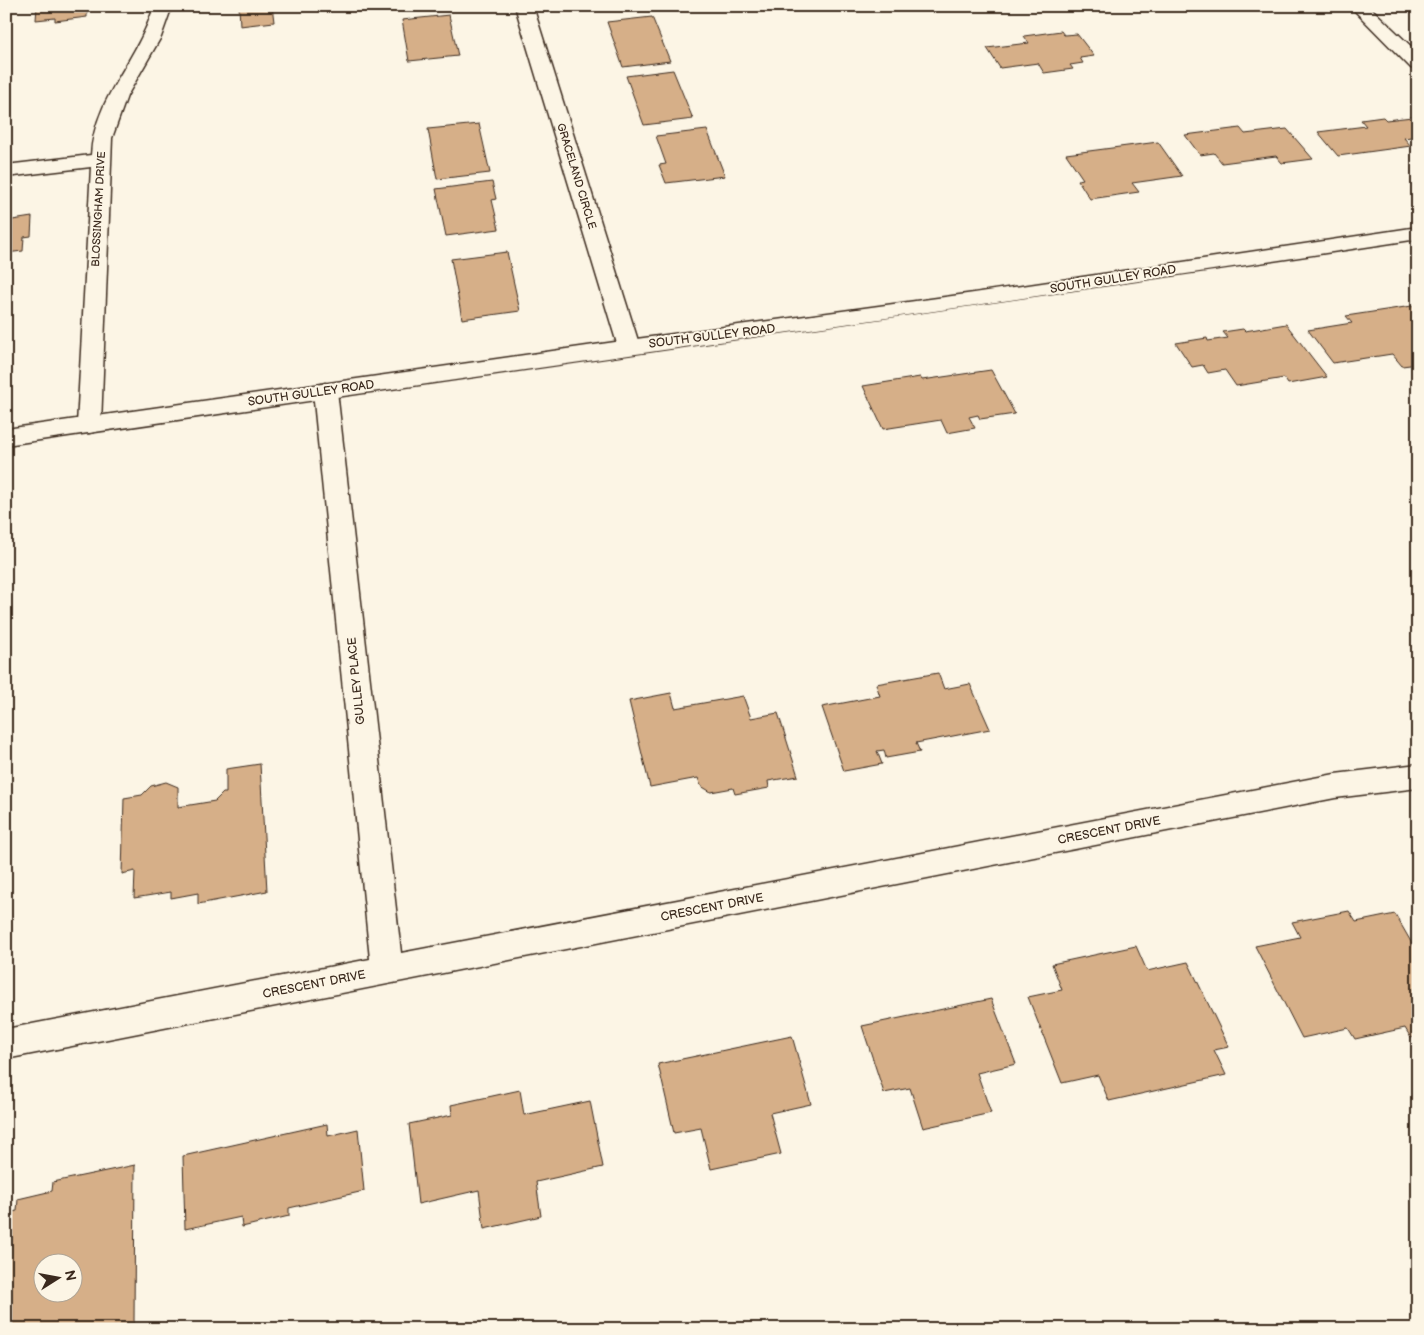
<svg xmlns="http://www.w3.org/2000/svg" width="1424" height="1335" viewBox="0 0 1424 1335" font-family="'Balsamiq Sans',sans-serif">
  <rect width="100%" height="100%" fill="#fcf5e5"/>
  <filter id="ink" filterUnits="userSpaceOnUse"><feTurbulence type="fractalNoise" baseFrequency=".02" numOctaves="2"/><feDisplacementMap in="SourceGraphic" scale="10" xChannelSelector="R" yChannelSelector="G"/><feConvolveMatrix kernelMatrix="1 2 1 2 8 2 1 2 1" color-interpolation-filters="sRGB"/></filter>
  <g filter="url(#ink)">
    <path fill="#d6af88" stroke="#3b2a1e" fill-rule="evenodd" d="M37 6H87V17L55 21V18L36 20Z
      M239 6H272L274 22 240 26Z
      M449 15 458 56 409 61 402 20Z
      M652 17 670 61 623 67 607 22Z
      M1061 31 1064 35 1077 34 1094 56 1080 58 1083 63 1070 65 1073 69 1044 73 1038 63 1000 68 987 48 1029 43 1024 36Z
      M673 70 693 119 644 125 626 76Z
      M1383 117 1386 120 1412 117 1418 122V136L1404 138 1411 146 1338 156 1318 132 1366 126 1361 120Z
      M479 124 490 173 437 179 428 129Z
      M1240 128 1245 134 1287 129 1313 159 1282 163 1276 156 1222 163 1214 153 1200 155 1185 135Z
      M707 130 725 176 666 183 659 165 666 164 656 136Z
      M1158 142 1182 176 1132 183 1139 192 1090 199 1078 180 1083 179 1066 154Z
      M492 182 496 199 492 200 499 229 446 236 436 189Z
      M32 217 31 236 24 237 23 251 6 253V221Z
      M507 252 520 311 462 319 451 259Z
      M1412 306 1418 313V364L1402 366 1392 354 1333 363 1308 330 1352 323 1346 316Z
      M1286 324 1327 377 1288 384 1284 378 1236 386 1225 370 1208 373 1203 365 1192 367 1176 343 1207 338 1208 341 1228 338 1223 332 1243 329 1245 331Z
      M991 370 1015 414 980 419 978 415 969 417 975 428 947 433 941 420 883 429 863 386 920 377 922 380Z
      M938 673 944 689 970 684 990 729 916 743 920 752 886 758 884 750 877 751 882 764 844 771 822 707 880 696 876 684Z
      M671 693 675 708 743 696 751 718 778 713 798 776 768 781 769 788 735 794 733 788 711 792 701 786 698 778 650 787 629 701Z
      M260 764 267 891 198 904V893L171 898V892L134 898 135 871 122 874 124 798 142 795 151 786 166 782 178 787V807L215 801 223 793H226V769Z
      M1349 911 1356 922 1395 914 1418 954V1036L1411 1038 1405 1028 1355 1039 1348 1028 1302 1038 1255 946 1300 937 1292 922Z
      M1136 946 1147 971 1188 962 1229 1047 1214 1050 1226 1075 1109 1101 1098 1075 1062 1083 1028 997 1062 990 1052 964Z
      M991 999 1016 1064 977 1073 991 1113 923 1128 910 1088 884 1093 862 1026Z
      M792 1036 811 1104 770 1113 781 1154 711 1169 701 1128 674 1133 658 1064Z
      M520 1090 524 1115 590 1101 603 1167 536 1182 541 1216 484 1229 479 1190 418 1204 409 1124 452 1115 451 1105Z
      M327 1124 328 1136 358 1129 364 1191 289 1208V1216L242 1227 241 1217 185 1229 183 1156Z
      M135 1165 134 1323 106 1329H6V1213L17 1211 18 1199 52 1191 53 1182ZM42 1262H72V1292H42Z"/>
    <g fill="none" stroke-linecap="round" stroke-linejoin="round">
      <g stroke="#3b2a1e" stroke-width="3">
        <path id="street" d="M154 6H172L161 37 127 96 112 138 101 425 97 431 89 433 81 431 77 425 91 167 6 177V165L91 155C94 98 139 59 154 6Z
          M515 6H533L640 347 637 352 629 354 621 352 618 347Z
          M1350 6H1369L1418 53V70L1411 68Z
          M325 383 333 386 337 391 401 953 1335 774 1418 764V788L1335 798 6 1059V1029L370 959 313 391 317 386Z"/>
      </g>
      <g stroke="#3b2a1e" stroke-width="3">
        <path id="secondary" d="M1418 227V239C948 311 477 376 6 445V429L629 340 974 293Z"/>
      </g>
      <use href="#street" fill="#fcf5e5" fill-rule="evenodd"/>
      <use href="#secondary" fill="#fcf5e5" fill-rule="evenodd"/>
    </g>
  </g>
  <g text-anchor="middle" stroke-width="4" stroke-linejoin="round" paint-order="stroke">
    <g font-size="11" fill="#3b2a1e" stroke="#fcf5e5">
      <text transform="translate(577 176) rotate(73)" y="4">GRACELAND CIRCLE</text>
      <text transform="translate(98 209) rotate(-87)" y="4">BLOSSINGHAM DRIVE</text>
    </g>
    <g font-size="12" fill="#3b2a1e" stroke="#fcf5e5">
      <text transform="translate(1113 279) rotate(-9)" y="4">SOUTH GULLEY ROAD</text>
      <text transform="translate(712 336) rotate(-7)" y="4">SOUTH GULLEY ROAD</text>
      <text transform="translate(311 393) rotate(-8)" y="4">SOUTH GULLEY ROAD</text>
      <text transform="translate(356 681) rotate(-96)" y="4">GULLEY PLACE</text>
      <text transform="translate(1109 830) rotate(-11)" y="4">CRESCENT DRIVE</text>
      <text transform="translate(712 907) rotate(-11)" y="4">CRESCENT DRIVE</text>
      <text transform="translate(314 984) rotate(-11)" y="4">CRESCENT DRIVE</text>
    </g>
  </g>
  <rect width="1424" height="1335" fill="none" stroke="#fcf5e5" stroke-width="25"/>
  <rect x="12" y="12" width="1399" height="1310" fill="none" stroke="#3b2a1e" stroke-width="2" filter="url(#ink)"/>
  <g transform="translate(58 1278) rotate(79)"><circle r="24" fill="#fcf5e5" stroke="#afa495"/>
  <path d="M0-4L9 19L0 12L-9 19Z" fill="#3b2a1e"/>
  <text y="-8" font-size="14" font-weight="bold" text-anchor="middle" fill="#3b2a1e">N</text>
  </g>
</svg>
